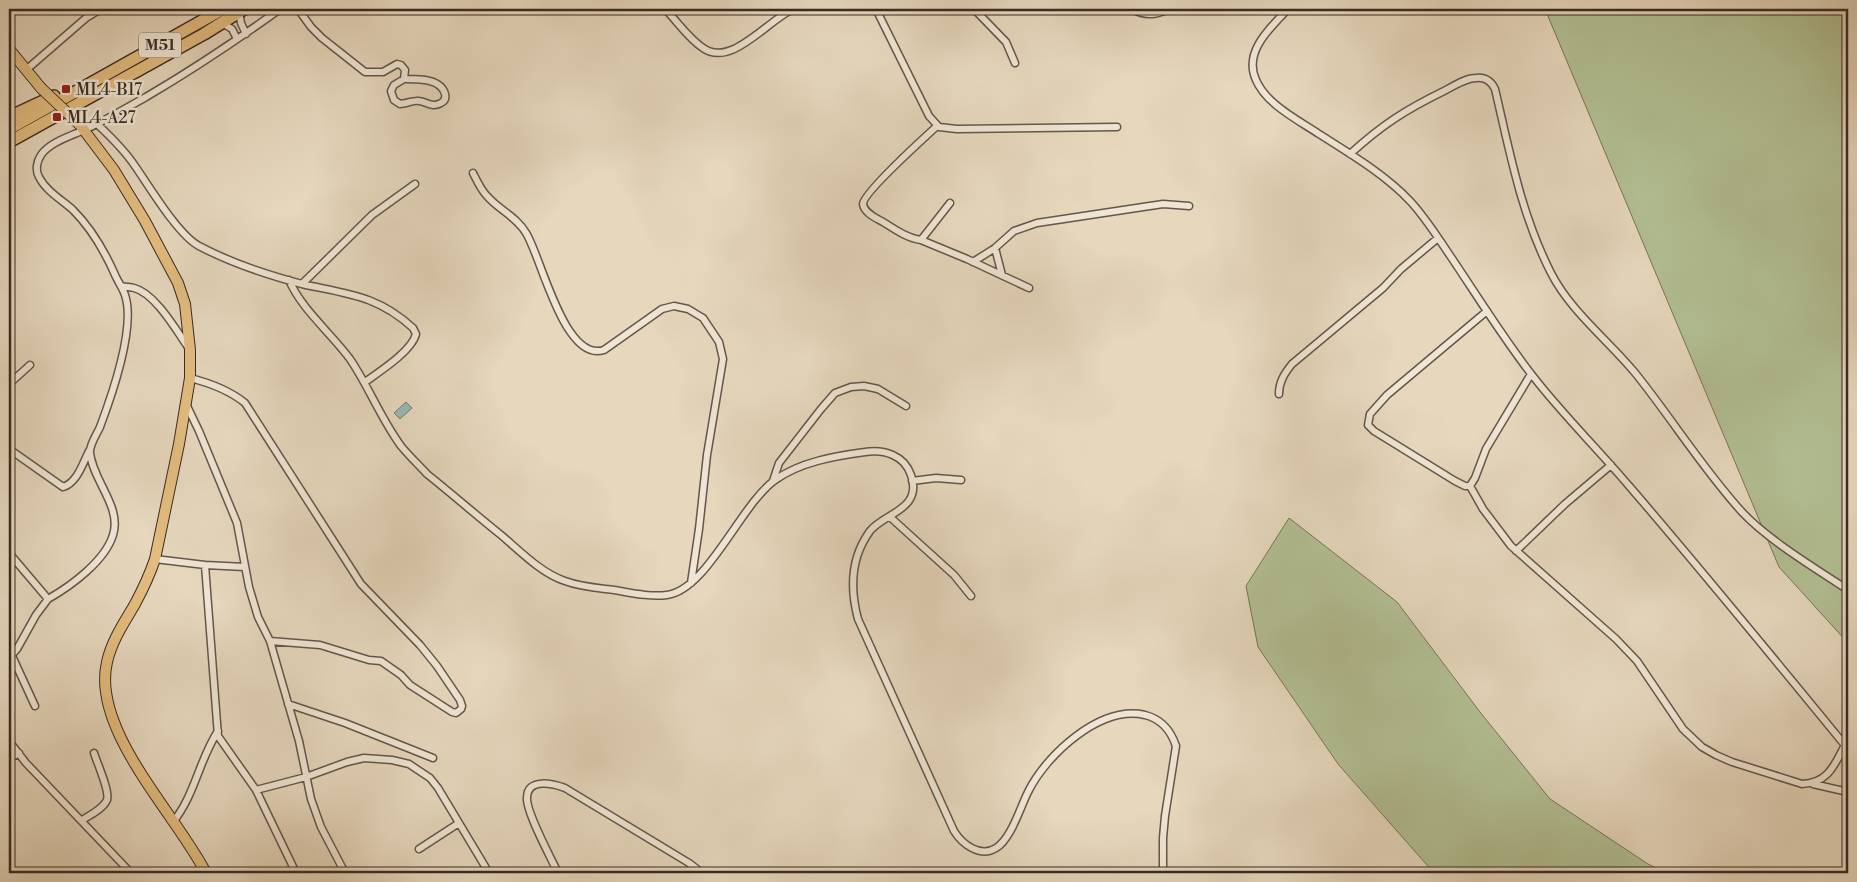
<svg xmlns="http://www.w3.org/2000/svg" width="1857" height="882" viewBox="0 0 1857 882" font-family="'Libre Bodoni',serif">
  <rect width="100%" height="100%" fill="#e6d7bd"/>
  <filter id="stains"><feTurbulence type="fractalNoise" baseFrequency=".004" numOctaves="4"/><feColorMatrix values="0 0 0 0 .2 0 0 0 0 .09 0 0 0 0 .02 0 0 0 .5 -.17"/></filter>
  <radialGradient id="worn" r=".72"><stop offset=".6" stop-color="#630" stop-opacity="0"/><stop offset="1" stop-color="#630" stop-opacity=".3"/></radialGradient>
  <path fill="#b2bf93" stroke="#76755c" d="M1545 9H1848V643L1779 567Z
    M1289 518 1397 602 1480 712 1550 799 1648 864 1666 873H1434L1338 764 1258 647 1246 586Z"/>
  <path fill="#96b9b3" stroke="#71807a" d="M406 402 412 408 400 419 394 413Z"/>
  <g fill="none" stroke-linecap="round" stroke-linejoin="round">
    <g stroke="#64564b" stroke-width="9">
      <path id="minor" d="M298 9 311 27 322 38 365 72H383L397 64 401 65 405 70 404 79
        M665 9C677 21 688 38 703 48 731 68 767 21 793 9
        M876 9 929 116 939 127 957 129 1117 127
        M974 9 1006 42 1015 63
        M1132 9C1144 16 1157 15 1169 9
        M1288 9C1270 28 1243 52 1256 80 1266 104 1298 120 1319 134 1349 153 1386 175 1410 201 1426 218 1438 238 1451 257 1478 297 1503 338 1532 375 1562 414 1598 449 1630 487 1704 573 1776 661 1848 749
        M239 12 241 23 246 34
        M222 23 232 29 237 39
        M26 70 86 18 101 9
        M404 79C417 79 441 78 445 94 446 98 445 101 441 103 432 108 427 102 419 101 413 100 406 104 400 104L394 100 391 91 394 85Z
        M97 124C111 137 125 151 135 166 149 186 178 235 199 246 231 263 268 275 302 284 347 294 377 295 413 328L416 334C412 351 379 372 365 382
        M937 126C925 137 863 193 863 204 864 213 876 218 883 222 894 229 907 238 921 240L950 203
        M1350 154C1382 125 1405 110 1444 91 1454 86 1465 78 1476 78 1485 77 1491 81 1495 89 1510 153 1521 214 1551 273 1571 312 1608 340 1636 374 1672 419 1703 469 1742 512 1768 540 1815 568 1848 590
        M473 173C477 181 481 190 487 196 499 210 517 217 526 233 541 256 564 363 604 350L662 309 674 306 688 309 703 318 719 342 723 359 707 455 699 529 691 583
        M921 240 967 259 1029 288
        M995 248 1002 275
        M973 262 995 248 1014 231 1037 223 1163 204 1189 206
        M289 280C302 310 331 333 350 359 369 387 381 419 401 446 409 456 419 465 427 474 452 494 476 515 501 535 520 551 541 573 565 581 581 587 598 588 614 590 632 593 649 597 667 595 707 590 741 504 775 480 800 462 835 456 865 452 884 449 904 455 911 475 923 510 884 513 870 531 851 557 850 589 858 619L954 831C962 844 980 858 996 848 1011 839 1020 808 1028 792 1046 755 1100 705 1145 715 1161 719 1171 731 1176 746L1165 816 1163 838V873
        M302 284 372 215 415 184
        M122 286C125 287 130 287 134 288 155 293 176 330 188 347
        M1487 311 1387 395 1370 414 1368 425 1374 431 1455 481 1465 486H1470L1475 478 1486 449 1531 374
        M190 378C210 383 229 390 245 403L361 584 420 645 437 666 460 700 462 706 461 709 456 713 452 712 410 685 401 675 381 661 369 660 320 645 270 641
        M9 384 30 365
        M1279 394C1279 382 1284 374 1292 364L1383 288 1401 269 1438 238
        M187 406 199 431 237 523 249 587 258 617 270 641 299 741 311 799 321 827 345 873
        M9 449 63 487C77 483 83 463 89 451
        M773 481 779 463 821 409 835 393 851 387 864 386 878 389 906 406
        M912 481 936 478 961 480
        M1470 486 1483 509 1511 546 1616 639 1637 661 1683 729 1702 747 1716 755 1732 762 1802 784C1828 783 1834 766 1845 745
        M890 517 954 575 971 596
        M1516 551 1565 504 1611 465
        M9 553 48 599C71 586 105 561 113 535 122 507 93 481 90 453 89 445 97 434 100 427 112 395 136 328 125 295 123 289 119 283 116 277 106 254 92 229 73 210 62 200 46 191 39 177 35 170 37 161 41 155 51 141 72 136 86 129 107 120 126 108 146 97 192 70 237 40 280 9
        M155 559 205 565 218 736 256 790 296 873
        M205 565 245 567
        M12 656 35 706
        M9 658 17 649 36 615 48 599
        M288 704 345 723 433 758
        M9 741 26 763 131 873
        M9 759 19 753
        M1813 784 1848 792
        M256 790 306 777 347 762 364 758 392 760 409 764 430 778 438 788 489 873
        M82 820C90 815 103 809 107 800 110 791 97 763 94 753
        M173 822C195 795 199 760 218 731
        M419 849 459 823
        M9 873H10
        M558 873C551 858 526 812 527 798 527 777 554 784 565 788L689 863 702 873"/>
    </g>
    <g stroke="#392b25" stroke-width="12">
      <path id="primary" d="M9 49 41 88
        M80 125 114 170 145 221 178 283 185 304 190 350V378L179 444 155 559C150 574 143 589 135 604 124 623 112 640 107 662 91 730 176 814 206 873"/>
    </g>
    <g stroke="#392b25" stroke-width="14">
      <path id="motorway" d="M9 117 54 96
        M9 129 223 9
        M9 142 204 34 244 9"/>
    </g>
    <use href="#minor" stroke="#efe5d4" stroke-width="6"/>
    <use href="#primary" stroke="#e3bc7e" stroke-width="10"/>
    <use href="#motorway" stroke="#e3bc7e" stroke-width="11"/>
    <g stroke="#392b25" stroke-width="12" stroke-linecap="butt">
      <path id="primary-bridge" d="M41 88 80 125"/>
    </g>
    <use href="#primary-bridge" stroke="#e3bc7e" stroke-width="10"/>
  </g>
  <g fill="#8f2418" stroke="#efe5d4" stroke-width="2">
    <rect x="61" y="84" width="10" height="10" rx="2.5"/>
    <rect x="52" y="112" width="10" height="10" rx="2.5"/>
  </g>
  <g text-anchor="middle" stroke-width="5" stroke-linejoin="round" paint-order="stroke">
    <rect fill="#efe5d4" stroke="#70635a" stroke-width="1" x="139" y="32.5" width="42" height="25" rx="4"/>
    <g font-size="15" font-weight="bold" fill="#392b25">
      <text x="160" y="50">M51</text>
    </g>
    <g font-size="16" fill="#392b25" stroke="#efe5d4" text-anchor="start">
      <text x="76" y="95">ML4-B17</text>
      <text x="67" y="123">ML4-A27</text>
    </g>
  </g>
  <rect width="1857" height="882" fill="none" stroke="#e6d7bd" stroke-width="30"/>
  <rect x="10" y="10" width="1837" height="862" fill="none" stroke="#392b25" stroke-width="2.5"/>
  <rect x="15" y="15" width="1827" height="852" fill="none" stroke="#392b25"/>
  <rect width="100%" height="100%" filter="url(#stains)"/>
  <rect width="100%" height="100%" fill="url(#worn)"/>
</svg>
